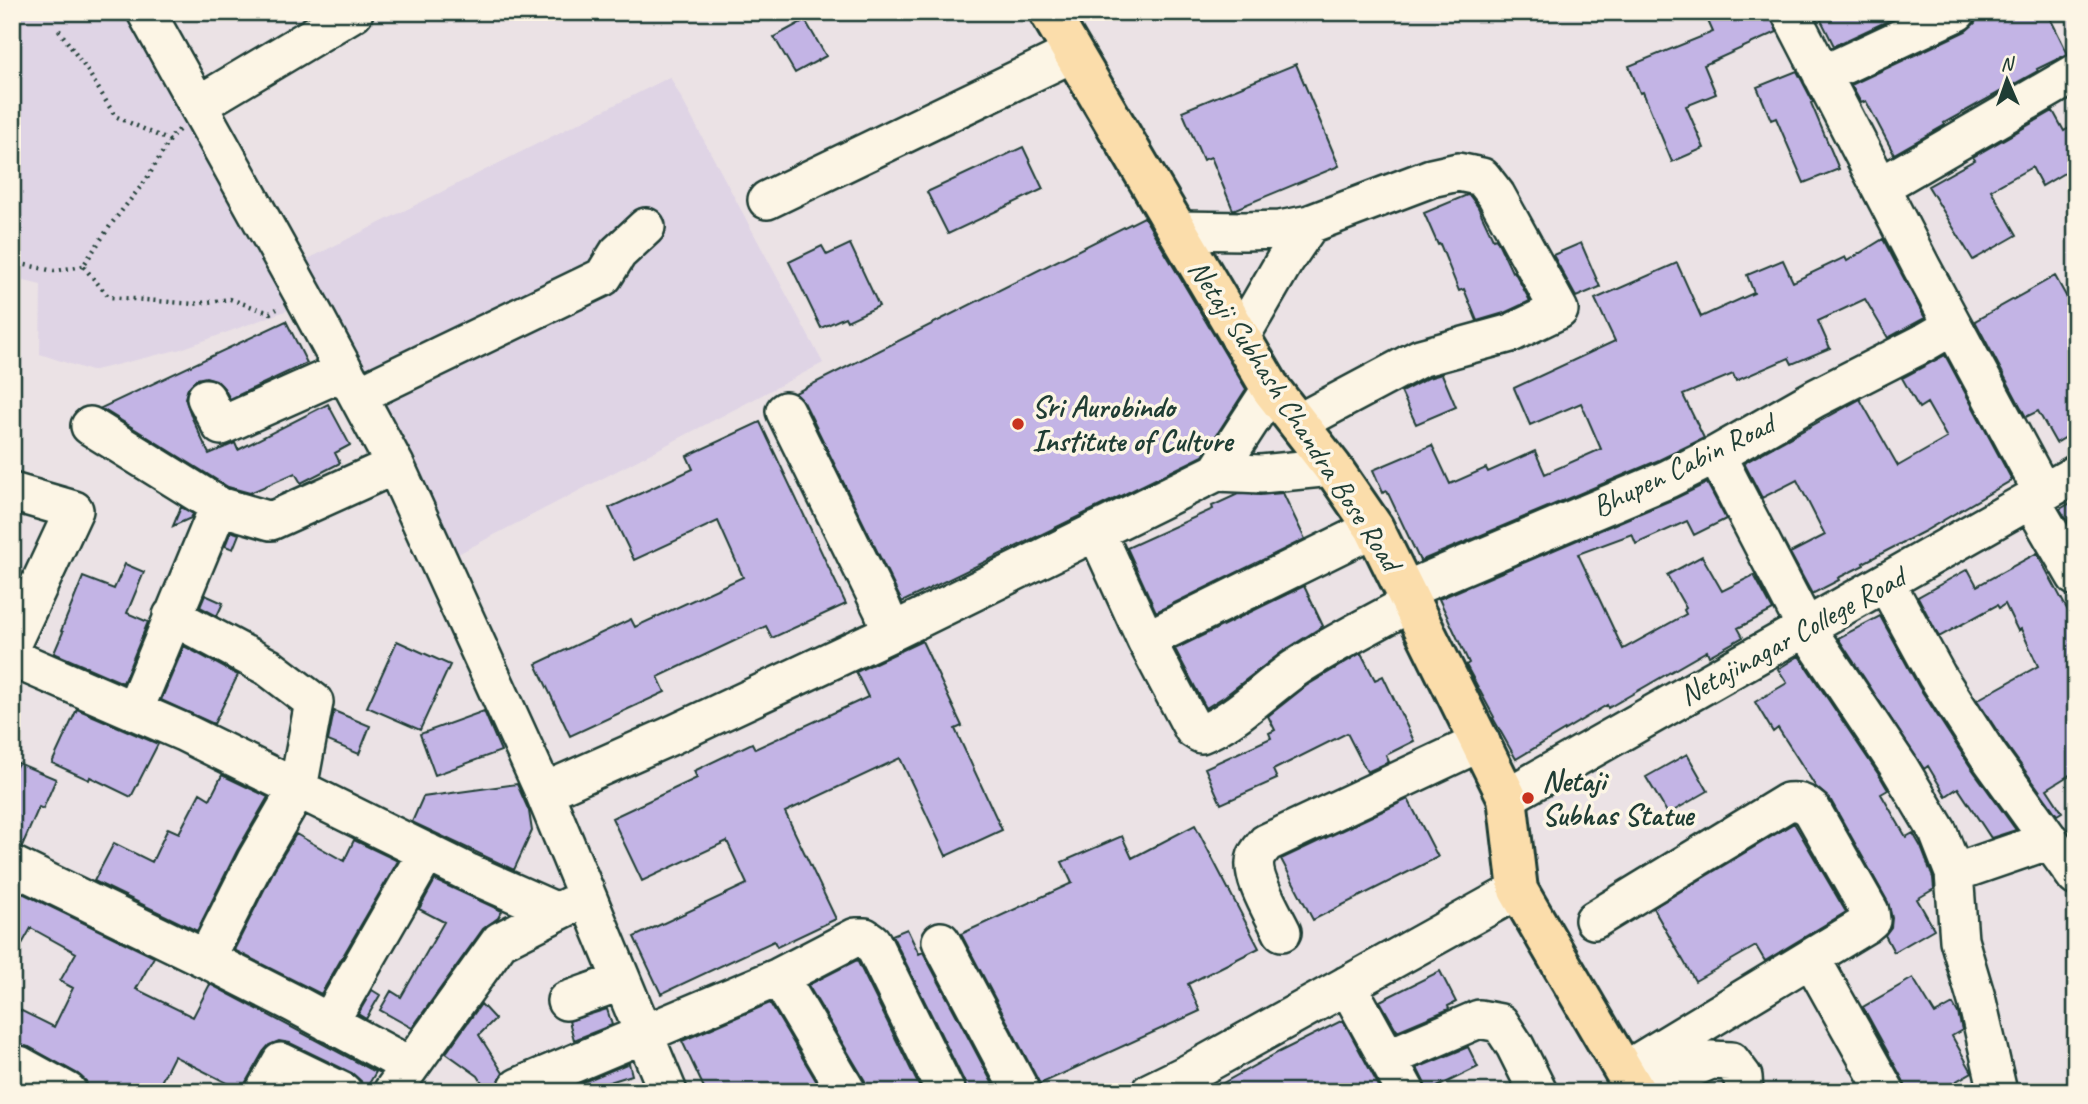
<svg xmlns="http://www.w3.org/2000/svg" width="2088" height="1104" viewBox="0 0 2088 1104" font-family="Caveat,sans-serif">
  <rect width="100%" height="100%" fill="#ebe2e5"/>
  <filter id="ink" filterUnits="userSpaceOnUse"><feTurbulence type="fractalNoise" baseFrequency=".0143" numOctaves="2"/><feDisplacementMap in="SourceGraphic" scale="14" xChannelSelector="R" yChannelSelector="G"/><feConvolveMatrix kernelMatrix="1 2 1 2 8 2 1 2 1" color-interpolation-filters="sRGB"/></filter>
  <g filter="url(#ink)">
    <path fill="#dfd4e5" d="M12 12H137L302 305 181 349 91 371 40 354 41 285 12 278Z
      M670 77 823 363 456 555 298 264Z"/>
    <path fill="#c3b4e5" stroke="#1f3d34" stroke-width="2" d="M1704 12H1769L1777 32 1704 65 1716 94 1686 106 1704 148 1672 162 1643 92 1640 93 1629 66 1713 32Z
      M1817 12H1907L1834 46Z
      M1978 12H2047L2068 54 2037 69 2038 71 1944 123 1945 125 1894 154 1866 101 1861 103 1851 85 1966 31 1975 23Z
      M805 20 826 56 795 73 774 37Z
      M1296 64 1339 166 1233 210 1211 157 1203 160 1182 111Z
      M1797 71 1813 102 1811 103 1839 169 1804 183 1776 118 1771 120 1757 87Z
      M2053 111 2064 131 2076 124V166L2042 186 2032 167 1991 190 2017 235 1973 260 1928 186 1975 160 1973 157Z
      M1023 147 1043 189 948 234 927 192Z
      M1467 195 1470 196 1478 207 1493 239 1496 238 1512 272 1514 271 1530 301 1504 313 1477 321 1464 289 1459 291 1440 244 1438 245 1424 213Z
      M1144 217 1246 389 1203 456 902 602 804 402 795 393Z
      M1883 239 1925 318 1888 338 1865 299 1818 321 1830 348 1792 364 1789 358 1736 381 1733 374 1683 395 1704 438 1659 460 1420 561 1387 491 1383 493 1373 470 1432 445 1450 484 1486 468 1488 472 1535 451 1545 474 1601 449 1581 403 1530 425 1514 388 1615 341 1595 299 1677 263 1701 317 1754 293 1747 275 1783 260 1793 282 1845 257 1847 261Z
      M1581 243 1600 287 1576 297 1553 255Z
      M850 244 879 306 847 321 845 317 821 328 789 262 822 246 827 255Z
      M2055 276 2076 314V431L2056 443 2038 411 2026 417 1975 321Z
      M286 321 307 363 230 399 224 388 216 380 206 377 197 379 188 388 185 398 192 418 209 454 235 443 238 450 328 404 350 445 335 453 340 463 301 483 295 473 250 493 228 487 101 408Z
      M1945 355 2012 480 1925 531 1863 563 1864 565 1838 578 1839 580 1812 594 1790 553 1825 535 1797 480 1762 498 1744 463 1860 399 1898 466 1947 438 1927 403 1919 408 1902 378Z
      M1442 374 1456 407 1416 424 1401 392 1428 378Z
      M760 422 846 604 772 638 766 626 658 677 665 692 570 736 536 664 631 619 635 627 743 577 718 521 634 560 609 508 693 469 687 456Z
      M1707 483 1726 519 1694 535 1687 521 1636 544 1632 534 1578 554 1623 649 1686 614 1684 610 1686 608 1667 575 1702 556 1722 591 1754 575 1773 610 1738 628 1743 637 1709 656 1707 651 1608 708 1607 705 1516 759 1493 718 1494 717 1466 665 1469 663 1439 599 1676 498Z
      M1283 493 1305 539 1156 612 1127 548 1213 509 1212 506 1238 494 1260 495Z
      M2076 500V535L2060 509Z
      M181 507 193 514 191 518 173 526Z
      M231 531 239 534 233 549 225 546Z
      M2037 553 2068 611 2076 607V771L2047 789 2062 812 2057 815 2005 743 1977 700 2038 666 2021 629 2018 631 2005 604 1999 608 1997 605 1939 637 1918 597 1968 569 1977 586Z
      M125 564 144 572 127 613 148 622 123 683 54 653 63 632 61 631 83 577 114 589Z
      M1304 586 1323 626 1282 652 1225 696 1206 708 1175 649Z
      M205 595 223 603 217 616 200 607Z
      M1880 616 1919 687 1970 766 2016 830 1991 838 1958 788 1946 796 1928 766 1924 769 1838 638Z
      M397 641 450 665 420 730 367 707Z
      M922 641 962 726 955 729 1002 830 946 856 900 758 785 812 836 919 777 947 774 941 661 994 634 937 747 884 727 841 642 881 612 818 697 778 694 771 752 743 755 749 868 697 856 672Z
      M184 646 238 675 214 724 161 700Z
      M1361 653 1375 680 1383 676 1414 741 1386 755 1389 762 1367 772 1347 733 1273 770 1277 779 1221 804 1205 768 1271 738 1269 733 1275 730 1268 716 1306 686Z
      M1799 656 1881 778 1888 790 1881 794 1906 837 1913 833 1921 847 1933 878 1934 889 1917 899 1934 929 1894 952 1885 935 1891 927 1892 918 1888 902 1830 799 1816 787 1778 728 1773 732 1755 702 1787 683 1778 669Z
      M77 709 158 744 131 797 90 777 89 780 52 763Z
      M334 711 370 726 359 754 328 741Z
      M484 711 501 751 435 775 420 734Z
      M1687 754 1708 791 1668 814 1646 777Z
      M18 763 56 779 43 809 39 807 22 846 12 844V775Z
      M222 775 268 797 237 851 197 931 94 881 114 843 152 862 168 828 179 833 200 793 210 799Z
      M517 784 529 811 532 831 514 870 412 822 423 797Z
      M1408 799 1438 857 1313 920 1281 859Z
      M1794 823 1846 912 1765 961 1756 946 1695 981 1653 908Z
      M1195 825 1259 948 1188 984 1200 1011 1040 1084 961 934 1072 883 1062 862 1122 836 1132 858Z
      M296 834 344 861 354 840 398 861 321 994 234 950 274 870Z
      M435 880 502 911 498 918 483 929 412 1028 380 1010 391 991 401 997 444 922 419 909Z
      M12 888 154 957 136 989 193 1017 210 984 376 1072 364 1092 361 1081 352 1073 290 1043 279 1041 269 1045 263 1052 246 1082 243 1091 174 1056 156 1092H92L89 1090 86 1081 78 1074 29 1047 12 1045V1006L54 1027 73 988 60 981 76 953 31 928 12 962Z
      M907 929 919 954 923 952 997 1092H967L965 1083 892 935Z
      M857 960 922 1092H868L865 1081 808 985Z
      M1440 971 1456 1002 1448 1006 1449 1009 1397 1031 1380 1001Z
      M1913 978 1935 1014 1953 1004 1958 1013 1962 1030 1952 1036 1972 1072 1937 1092H1907L1904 1082 1863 1007Z
      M372 990 380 995 366 1019 358 1014Z
      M770 1003 821 1089 816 1092H706L682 1041Z
      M481 1004 495 1019 479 1035 503 1073 497 1084 498 1092H488L478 1076 446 1053Z
      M607 1009 612 1025 574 1040 569 1021Z
      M1343 1020 1382 1092H1207L1279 1052Z
      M1468 1047 1478 1067 1427 1092 1424 1082 1417 1068Z
      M629 1063 632 1075 578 1092 576 1085Z"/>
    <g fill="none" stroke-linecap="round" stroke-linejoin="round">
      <g stroke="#1f3d34" stroke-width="42">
        <path id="minor" d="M146 12 304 296 395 465 544 792 668 1092
          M1790 12 1922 268 2043 493
          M1822 75 1957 12
          M198 105 354 12
          M1881 186 2076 73
          M767 200 1073 53
          M1177 230 1244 231 1280 230 1310 224 1431 178 1458 172 1482 177 1496 195 1559 310 1511 333 1420 358 1298 423
          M1240 338 1284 262 1310 224
          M358 395 603 277 618 253 646 227
          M206 398 221 426 344 371
          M785 411 882 608 892 632
          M90 426 219 506 271 521 395 465
          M1716 455 1806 628 1899 767 1938 832 1954 873 1959 940 1977 1001 1998 1092
          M1217 472 1261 474 1332 467
          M12 492 74 510 12 643
          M2031 500 2076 577
          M1096 531 1146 640 1193 729 1201 734C1235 721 1264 690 1294 669 1331 644 1373 624 1412 602
          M1886 583 1937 676 1988 755 2076 877
          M1406 590 1668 479 1716 455 1816 398 1922 344 1953 326
          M1146 640 1374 528
          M12 658 183 732 469 873 557 912
          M134 711 219 506
          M544 792 668 737 892 632 1217 472 1271 389
          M1507 797 2076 474
          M12 865 206 959 256 860 298 788 314 702 268 667 172 616
          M1954 873 2050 840
          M1594 920 1788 802C1799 801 1804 803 1812 810L1870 912 1871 920 1865 925 1624 1071
          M1282 932C1274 915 1249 875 1256 857 1258 852 1263 847 1266 843L1481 742
          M941 941 1021 1092
          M1811 958 1886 1092
          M206 959 293 1003 410 1066
          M779 977 847 1092
          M1347 985 1406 1092
          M566 1001 622 981
          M329 1023 427 852
          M1388 1058 1479 1019 1500 1023 1515 1046 1538 1092
          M12 1081 19 1065 68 1092
          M518 1087 779 977 856 937H865L872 942 946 1092
          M264 1092 281 1062 343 1092
          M392 1092 500 941 571 905
          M1150 1092 1191 1072 1518 890
          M1636 1092 1711 1060 1731 1061 1743 1077 1744 1092"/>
      </g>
      <g stroke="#1f3d34" stroke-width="44">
        <path id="major" d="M1049 12 1271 389 1332 467 1374 528 1507 797 1518 890 1636 1092"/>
      </g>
      <path stroke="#1f3d34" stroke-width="4.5" stroke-dasharray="2 5" stroke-linecap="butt" d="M59 30 89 73 115 116 170 141
        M179 130 173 135 146 180 112 223 83 266 109 297 194 304 230 299 270 313 277 309
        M12 262 54 271 83 266"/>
      <use href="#minor" stroke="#fcf5e5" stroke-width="37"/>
      <use href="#major" stroke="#fbddab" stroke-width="38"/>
    </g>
  </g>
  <g fill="#c8321e" stroke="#fcf5e5" stroke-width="2.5">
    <circle cx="1018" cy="424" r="7"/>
    <circle cx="1528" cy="798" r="7"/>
  </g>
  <g text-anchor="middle" stroke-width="7" stroke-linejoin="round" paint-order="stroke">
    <g font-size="30" font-weight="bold" fill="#1f3d34" stroke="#fcf5e5" text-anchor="start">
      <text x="1032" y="417">Sri Aurobindo<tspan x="1032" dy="34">Institute of Culture</tspan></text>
      <text x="1542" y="791">Netaji<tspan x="1542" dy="34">Subhas Statue</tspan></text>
    </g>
    <g font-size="30" fill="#1f3d34" stroke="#fcf5e5">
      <text transform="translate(1295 415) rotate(57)" y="10">Netaji Subhash Chandra Bose Road</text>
      <text transform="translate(1683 465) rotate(-26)" y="10">Bhupen Cabin Road</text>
      <text transform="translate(1792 636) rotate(-29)" y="10">Netajinagar College Road</text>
    </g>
  </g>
  <rect width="2088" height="1104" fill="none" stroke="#fcf5e5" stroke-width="42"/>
  <rect x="21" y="21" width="2046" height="1062" fill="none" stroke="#1f3d34" stroke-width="2.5" filter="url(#ink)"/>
  <g transform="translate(2007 80) rotate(358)" stroke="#fcf5e5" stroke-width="5" paint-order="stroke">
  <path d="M0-5L12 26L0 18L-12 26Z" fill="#1f3d34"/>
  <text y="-10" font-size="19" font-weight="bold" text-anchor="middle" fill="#1f3d34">N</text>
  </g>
</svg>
